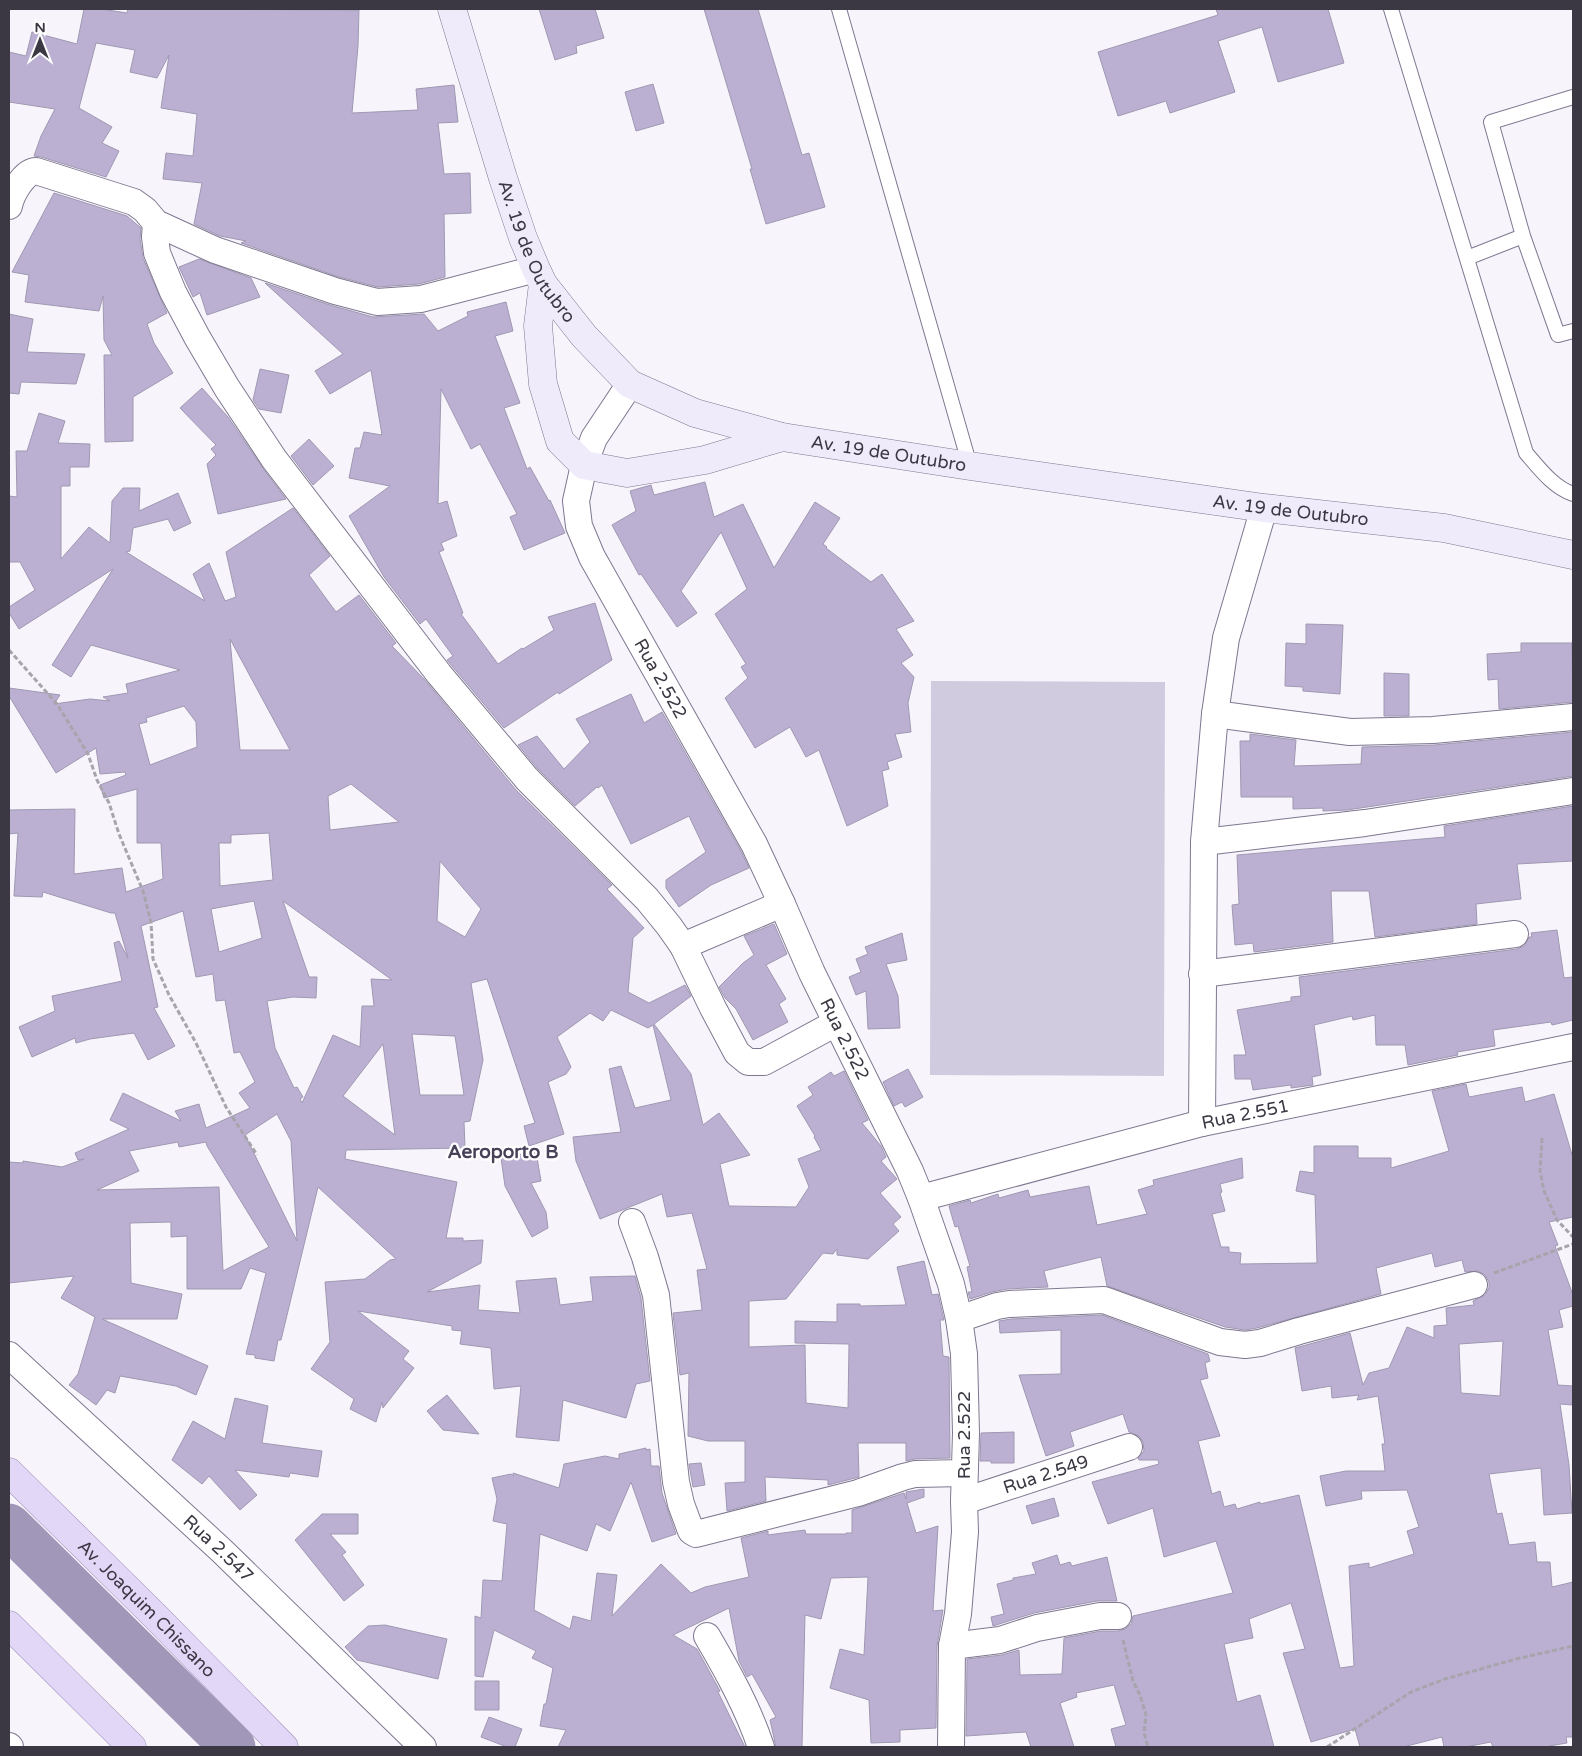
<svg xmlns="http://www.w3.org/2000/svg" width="1582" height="1756" viewBox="0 0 1582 1756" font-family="'Varela Round',sans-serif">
  <rect width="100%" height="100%" fill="#f7f5fb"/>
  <path fill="#d1cbe0" d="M931 681 1165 682 1164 1076 930 1075Z"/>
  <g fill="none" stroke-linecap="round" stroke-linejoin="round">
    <path stroke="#a197b8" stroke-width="45" d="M9 1526 233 1747"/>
  </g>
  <path fill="#bbb0d2" stroke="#a098b2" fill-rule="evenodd" d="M84 9H101L127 13 128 9 359 10 358 46 352 113 418 110 416 89 454 85 458 122 438 123 444 174 470 173 471 213 444 214 445 277 419 284 378 287 339 277 241 243 246 241 220 236 194 224 202 183 163 179 166 153 193 156 197 114 161 108 169 55 157 78 130 72 135 50 96 43 79 108 112 127 102 143 119 151 106 177 41 157 34 156 41 136 55 109 9 102V52L26 56 32 32 77 44Z
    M539 9H595L604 38 576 46 577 53 555 60Z
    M704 9H758L802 155 809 153 825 207 766 224 750 169H752Z
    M1216 9H1328L1344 63 1278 82 1262 27 1218 41 1235 92 1170 113 1166 101 1118 116 1098 52 1218 15Z
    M653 84 664 123 636 131 625 92Z
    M54 193 127 216 141 228 140 239 143 258 167 313 147 324 154 343 173 373 133 397V441L105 442 104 355H112L104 340 103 296 99 311 25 302 29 275 12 272Z
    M199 259 251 278 260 297 207 315 200 293 193 297 179 267Z
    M265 283 330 305 373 317 424 314 438 331 468 316 467 312 506 302 513 331 495 336 520 403 504 408 527 469 530 467 549 501 550 500 565 533 524 550 510 517 517 514 480 444 471 449 441 389 438 504 447 501 457 536 441 543 444 550 439 552 463 613 461 614 498 664 522 648 523 649 554 630 548 617 595 603 612 660 559 694 558 692 504 728 447 660 453 656 426 619 420 624 384 577 349 516 390 486 349 478 355 448H360L364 432 382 435 371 370 330 394 315 371 343 354Z
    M9 314 33 319 27 352 85 354 76 384 21 382 19 394 9 393Z
    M260 369 289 375 281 413 259 409 253 400Z
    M202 388 228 417 262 467 286 499 218 514 207 464 216 455 211 449 216 445 180 408Z
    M39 413 65 421 58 443 90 444 89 467H70V486H61V559L89 527 110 543 112 501 123 488H140L139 511 178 493 191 523 174 531 168 519 133 528 130 551 126 552 205 601 193 574 209 563 225 601 236 597 226 552 293 508 330 556 309 575 336 612 359 595 396 643 392 646 424 679 516 790 612 885 607 889 644 928 633 938 628 992 649 1003 685 985 691 996 654 1024 691 1074 703 1125 719 1113 750 1155 720 1164 729 1206 796 1207 809 1187 798 1159 821 1150 814 1137 815 1136 797 1106 813 1095 808 1087 831 1072 834 1076 844 1071 868 1120 862 1123 881 1146 886 1157 881 1161 897 1179 880 1193 901 1217 893 1224 899 1231 868 1259 837 1255V1249L833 1254 823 1253 786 1299 749 1301V1347L805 1345 806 1403 848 1408 849 1344 795 1343V1321L837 1322V1304H860V1306L906 1305 897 1267 924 1261 932 1295 938 1294 944 1320H940L943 1356 949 1357 950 1458 915 1459 906 1461V1443H858L859 1477 828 1485V1480L765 1477 766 1501 727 1511 725 1483 745 1482V1441H708L688 1436 689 1373 680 1375 673 1313 702 1310 697 1270 707 1269 692 1213 667 1217 662 1194 600 1219 576 1161 573 1137 621 1132 609 1069 621 1066 635 1108 671 1100 653 1025 648 1028 611 1010 603 1021 590 1013 557 1037 571 1067 566 1074 548 1082 564 1134 529 1146 524 1126 535 1123 487 979 471 983 483 1060 470 1121 464 1122 465 1148 346 1150 345 1159 457 1182 446 1238H463V1241L483 1240 481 1263 427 1292 480 1285 478 1310 520 1313 516 1281 556 1278 560 1305 593 1301 590 1277 635 1276 641 1298 650 1381 636 1384 626 1418 563 1400 559 1441 516 1437 521 1386 494 1389 491 1348 460 1344 462 1331 452 1330V1326L358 1311 409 1351 403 1359 414 1368 383 1408 382 1402 376 1422 350 1409 354 1399 311 1369 330 1342 325 1282 365 1279 390 1260 396 1259 318 1187 281 1340H278L274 1361 255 1358V1355L246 1354 266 1273 250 1268 241 1289H187V1236L171 1237V1222L130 1223 131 1283 182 1294 177 1319H102L208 1366 196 1395 176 1386 120 1376 115 1393 107 1390 96 1405 69 1385 78 1374 95 1317 61 1298 74 1276 9 1283V1162L23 1163V1161L62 1167 84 1159 78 1160 75 1153 129 1129 110 1120 123 1093 181 1121 175 1111 199 1104 206 1128 250 1108 239 1093 255 1082 240 1052 234 1053 225 1000 216 1001 213 974 196 977 183 911 141 926 158 1007 154 1008 175 1046 148 1060 134 1033 90 1039 76 1043 75 1038 32 1057 19 1027 55 1011 52 996 122 981 114 943 119 941 128 958 115 913H111L43 892 42 897 14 896 18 833 9 834V810L75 809 74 874 122 868 126 892 163 879 161 843H137V789L104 798 100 785 126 775 125 772 100 774 96 748 56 773 9 696V688L60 695 54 704 90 699 110 701 103 697 128 693 126 684 180 670 91 645 71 677 52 665 113 569 19 629 9 613V607L35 590 20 562H9V496L17 497 16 451H27ZM230 639 290 750H240ZM184 706 196 722 197 747 150 765 139 724 147 722 146 718ZM351 784 399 822 330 830 328 796ZM269 833 273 880 220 886 219 843H231V835ZM440 861 481 909 465 937 437 921ZM254 901 262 938 219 952 211 909ZM283 901 392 980 371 979 374 1006H362L360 1047 333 1035 302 1103 300 1099 303 1097 297 1087 294 1088 275 1048 267 1001 293 997 316 998 317 977H309ZM412 1034 455 1036 464 1095H420ZM383 1044 395 1135 343 1096ZM277 1114 291 1141 297 1241 245 1135ZM178 1142 179 1147 206 1142 207 1146 269 1247 223 1271 219 1187 97 1190 139 1171 129 1151Z
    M309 439 334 466 313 485 291 456Z
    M705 482 714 517 743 504 774 568 815 502 840 518 823 544 827 547 826 548 871 582 882 574 914 621 896 629 913 655 901 663 914 677 908 703 911 732 895 734 902 757 887 762 889 769 882 771 888 806 847 826 819 750 806 757 790 727 755 748 725 698 748 678 741 667 746 664 715 614 747 589 721 532 681 591 697 613 677 627 641 574 639 575 612 525 636 511 630 491 651 485 654 495Z
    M1306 624 1343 625 1340 694 1303 691V687L1285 686 1286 643 1306 644Z
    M1521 643H1572L1573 702 1499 709 1498 679 1488 680 1487 654 1521 652Z
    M1384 673 1409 674V716H1384Z
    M631 694 644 723 662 712 741 851 749 868 711 885 679 907 666 888V880L706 852 689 816 631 844 602 785 598 788 597 787 575 806 538 769 518 745 537 736 564 769 590 742 576 719Z
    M1573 732V776L1347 810 1323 811V808L1293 809V797H1241L1240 741H1250V734L1296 740 1294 766 1361 764 1362 747 1434 745Z
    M1573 806V861L1517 864 1521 899 1476 904 1477 924 1375 937 1369 891H1331L1333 942 1254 952 1253 943 1235 945 1232 905 1239 904 1237 855 1445 837 1444 826Z
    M774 924 787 954 766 965 786 999 779 1004 788 1022 753 1040 736 1009 725 998 719 987 743 963 754 955 744 936Z
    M1557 930 1564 978 1573 977V1020L1552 1025 1551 1022 1493 1030 1495 1046 1457 1052 1458 1055 1408 1065 1405 1045H1376L1375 1015 1353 1020 1352 1016 1314 1025 1321 1075 1312 1077 1313 1085 1291 1088V1085L1253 1090 1251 1079H1235L1234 1055H1246L1237 1010 1291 1001V997L1301 996 1299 977 1517 949 1524 946 1529 937H1532L1531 933Z
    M902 933 907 960 886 964 898 996 900 1028 868 1029 866 991 856 995 849 977 861 972 856 959 868 954 865 947Z
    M908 1069 923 1097 905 1107 902 1102 894 1106 883 1082Z
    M1466 1084 1469 1097 1522 1087 1525 1102 1554 1094 1573 1158V1217L1549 1222 1558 1245 1555 1246 1573 1295V1306L1559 1310 1563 1327 1548 1330 1558 1385 1573 1386V1405L1560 1404 1569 1465 1572 1513 1544 1515 1541 1468 1489 1474 1497 1514 1502 1513 1509 1545 1535 1542 1537 1562H1550L1552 1587 1573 1582V1737H1566L1567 1743 1549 1746V1747H1493L1491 1742 1465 1747H1444L1442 1737 1403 1747H1360L1355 1729 1311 1742 1283 1653 1305 1649 1291 1603 1249 1619 1253 1638 1224 1644 1237 1702 1260 1695 1274 1747H1116L1111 1729 1126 1725 1114 1685 1076 1693 1077 1697 1060 1703 1074 1747H1031L1026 1732 966 1736 967 1659 1002 1655 1019 1650 1020 1675 1062 1674 1064 1638 1101 1631H1118L1125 1629 1131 1624 1133 1616 1233 1593 1216 1541 1164 1557 1153 1508 1108 1524 1092 1482 1159 1464 1158 1460H1139L1138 1458 1144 1451 1143 1442 1139 1436 1129 1432 1123 1414 1070 1432 1074 1446 1046 1456 1019 1375 1061 1374V1330L1000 1333 999 1321 1011 1319 1102 1315 1208 1354 1210 1361 1205 1363 1208 1378 1200 1380 1220 1436 1198 1441 1212 1494 1220 1491 1224 1507 1235 1504 1237 1509 1260 1502V1504L1299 1495 1340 1668 1354 1666 1349 1566 1369 1563V1568L1414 1554 1407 1531 1419 1527 1407 1490 1361 1491 1362 1499 1326 1506 1320 1476 1346 1471H1385L1382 1444H1385L1378 1396 1357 1400 1359 1395 1332 1398 1331 1386 1302 1391 1295 1348 1350 1333 1363 1385 1369 1373 1389 1368 1407 1327 1434 1338V1326L1447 1325 1446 1308 1474 1305 1473 1301 1485 1295 1489 1288V1282L1485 1275 1478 1271 1465 1272 1462 1260 1435 1267 1432 1253 1376 1268 1381 1294 1257 1328 1245 1330 1225 1327 1107 1286 1101 1257 1044 1271 1048 1287 1007 1289 992 1292 970 1299 968 1292H972L967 1267 970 1266 958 1226 955 1227 949 1206 970 1200 971 1203 998 1194 999 1198 1028 1190 1030 1197 1089 1186 1097 1225 1147 1214 1138 1190 1154 1185 1153 1180 1242 1158 1243 1178 1220 1184 1222 1192 1220 1193 1225 1211 1212 1214 1221 1247H1229V1252L1241 1253 1240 1264 1317 1263 1315 1195 1296 1191 1300 1171 1314 1173V1146H1358V1158H1391V1168L1449 1151 1432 1091ZM1503 1341 1500 1396 1461 1393 1459 1344Z
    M536 1152 541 1181 531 1183 546 1212 548 1228 532 1237 505 1186 501 1158Z
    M447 1395 479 1434 443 1430 427 1411Z
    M235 1398 268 1406 262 1443 322 1451 318 1477 290 1473 289 1477 235 1470 257 1495 240 1510 209 1476 202 1484 172 1460 193 1421 225 1439Z
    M1014 1432V1463H991V1461H980L981 1433Z
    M646 1448V1450L650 1449 651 1466H659L662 1493 676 1534 652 1542 631 1482 610 1531 596 1524 587 1551 540 1534 534 1610 570 1629 573 1616 591 1621 597 1573 617 1575 612 1616 661 1564 691 1593 705 1587 749 1577 741 1538 768 1531V1535L805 1530 806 1534H846V1533H852V1510L904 1493 906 1499V1492L924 1489V1497L907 1503 916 1533 938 1526 933 1611 943 1610 937 1646 936 1728 900 1730V1742L871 1743 869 1700 830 1688 840 1649 864 1655 868 1577 831 1578 821 1619 805 1615 802 1747H776L770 1720 776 1717 752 1674 747 1677 739 1661 729 1608 673 1635 697 1649 720 1691 718 1692 745 1747H558L566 1730 540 1726 544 1704H546L553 1668 532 1658 536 1651 494 1630 483 1677 475 1676V1616L481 1618 483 1580 502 1581 507 1524 493 1521 497 1499 492 1478 511 1474 513 1476V1473L559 1488 564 1464 605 1456 619 1459V1454Z
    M701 1463 705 1485 693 1487 689 1464Z
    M1054 1498 1059 1516 1032 1524 1026 1506Z
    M322 1514H358V1534H330L346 1552 342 1555 364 1585 344 1601 295 1540Z
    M1057 1555 1060 1565 1070 1562 1072 1566 1107 1557 1117 1601H1097L1034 1613 993 1626 991 1617 1004 1614 997 1584 1013 1580V1578L1036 1574 1032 1563Z
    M385 1625 447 1639 438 1679 357 1660 345 1647 368 1626Z
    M475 1681H499V1710H475Z
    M489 1717 522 1729 515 1747H507L481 1737Z"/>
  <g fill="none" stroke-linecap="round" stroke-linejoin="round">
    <g stroke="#7f7790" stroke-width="16">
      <path id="lane" d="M839 9 970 466
        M1391 9 1526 453C1539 468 1553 487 1573 494
        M1523 236 1558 335 1573 331
        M1467 258 1523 236 1491 122 1573 97"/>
    </g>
    <g stroke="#7f7790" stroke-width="28">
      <g id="street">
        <path d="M9 206C11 195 24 171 36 171L134 202 145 210 156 223 215 250 335 291 377 302 421 299 536 269"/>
        <path d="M156 223 155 237 157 253 173 292 197 337 227 388 274 459 439 674 527 779 647 899 669 926 683 946 713 1008 737 1053 748 1062H764L836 1023"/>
        <path id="s1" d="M630 384 594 438 584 465 576 501 579 526 592 557 754 844 782 904 812 973 910 1171 921 1198 951 1284 959 1319 964 1354 966 1433 964 1501 965 1532 958 1614 952 1646 951 1747"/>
        <path d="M1215 714 1350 732 1433 730 1573 717"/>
        <path d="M1204 842 1365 823 1573 791"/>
        <path d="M683 946 782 904"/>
        <path d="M1202 974 1515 934"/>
        <path d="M1202 1123 1204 842 1215 714 1226 638 1264 508"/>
        <path id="s2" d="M921 1198 1202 1123 1573 1047"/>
        <path d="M632 1222 645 1257 656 1295 676 1482 681 1504 691 1531 696 1534 858 1493 903 1477 915 1474 964 1473"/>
        <path d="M959 1319 997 1306 1009 1304 1104 1300 1220 1342 1245 1345 1260 1343 1299 1331 1474 1285"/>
        <path id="s3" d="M9 1355 222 1551 423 1747"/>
        <path id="s4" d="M964 1501 1129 1447"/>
        <path d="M707 1636C728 1672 748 1708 761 1747"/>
        <path d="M952 1646 1000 1640 1037 1628 1100 1616H1118"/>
        <path d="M9 1746 10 1747"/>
      </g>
    </g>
    <g stroke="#7f7790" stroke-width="29">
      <g id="secondary">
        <path id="s5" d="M452 9 503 178 523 238 536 269 543 284 584 336 630 384 695 413 782 437 970 466 1264 508 1444 528 1573 555"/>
        <path d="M543 284 538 326 543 384 560 441 584 465 627 473 705 460 782 437"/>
      </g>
    </g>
    <g stroke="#9b8eb5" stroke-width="29">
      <g id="primary">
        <path id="s6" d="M9 1472 155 1616 284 1747"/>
        <path d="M9 1625 132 1747"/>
      </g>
    </g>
    <path stroke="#a7a4ac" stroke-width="3" stroke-dasharray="5 2.5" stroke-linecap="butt" d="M9 650 57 704 88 754 97 780 109 803 119 834 143 891 151 922 153 959 169 995 196 1043 226 1107 257 1155
      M1542 1138 1540 1171 1544 1191 1557 1220 1573 1237
      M1494 1273 1573 1244
      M1123 1640 1133 1681 1140 1695 1146 1715 1144 1733 1148 1747
      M1327 1747 1411 1692 1445 1679 1516 1659 1573 1646"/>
    <use href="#lane" stroke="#fff" stroke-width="14"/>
    <use href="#street" stroke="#fff" stroke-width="26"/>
    <use href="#secondary" stroke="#f0ebfb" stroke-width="28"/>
    <use href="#primary" stroke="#e2d7f7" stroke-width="28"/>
  </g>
  <g text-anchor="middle" stroke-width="4.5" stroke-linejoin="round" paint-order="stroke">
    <g font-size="18" fill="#3c3843" stroke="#fff">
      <text dy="6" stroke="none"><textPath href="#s5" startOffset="258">Av. 19 de Outubro</textPath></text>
      <text dy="6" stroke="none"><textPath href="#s5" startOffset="692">Av. 19 de Outubro</textPath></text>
      <text dy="6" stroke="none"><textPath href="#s5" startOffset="1098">Av. 19 de Outubro</textPath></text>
      <text dy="6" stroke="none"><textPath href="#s1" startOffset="329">Rua 2.522</textPath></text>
      <text dy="6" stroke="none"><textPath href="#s1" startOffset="734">Rua 2.522</textPath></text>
      <text dy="6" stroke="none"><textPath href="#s2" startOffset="335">Rua 2.551</textPath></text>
      <text transform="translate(964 1435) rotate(-90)" y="6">Rua 2.522</text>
      <text dy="6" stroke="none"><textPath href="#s4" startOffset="86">Rua 2.549</textPath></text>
      <text dy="6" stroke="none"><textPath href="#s3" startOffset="285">Rua 2.547</textPath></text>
      <text dy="6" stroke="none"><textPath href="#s6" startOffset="194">Av. Joaquim Chissano</textPath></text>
    </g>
    <g font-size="19" font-weight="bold" fill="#494158" stroke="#fff">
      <text x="503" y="1158">Aeroporto B</text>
    </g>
  </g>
  <rect width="1582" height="1756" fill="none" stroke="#3c3843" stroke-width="20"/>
  <g transform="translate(40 40)" stroke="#ffffff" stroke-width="4" paint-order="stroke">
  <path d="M0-4L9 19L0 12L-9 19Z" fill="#3c3843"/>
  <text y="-8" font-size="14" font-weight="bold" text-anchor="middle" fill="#3c3843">N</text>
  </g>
</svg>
